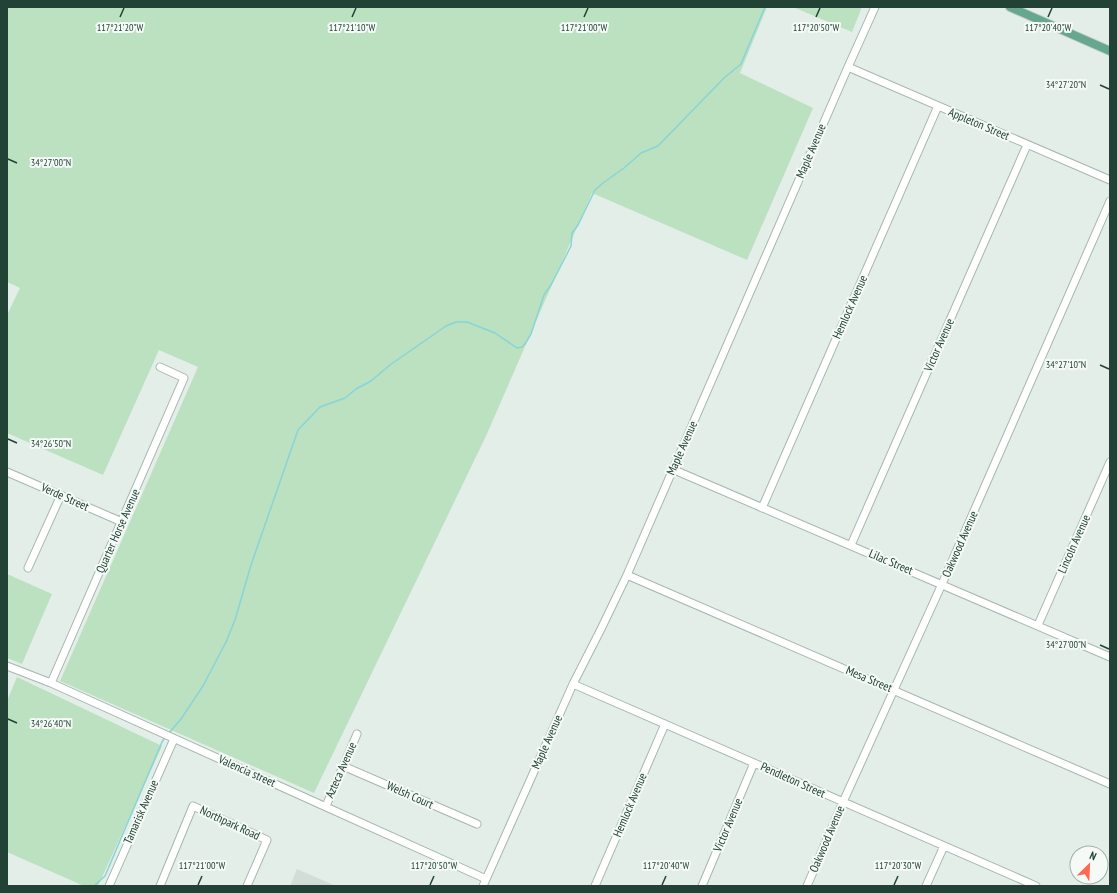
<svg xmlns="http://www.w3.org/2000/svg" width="1117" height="893" viewBox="0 0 1117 893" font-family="'PT Sans Narrow',sans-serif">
  <rect width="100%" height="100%" fill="#e3eee8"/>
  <path fill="#d1ded7" d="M297 869 336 886H290Z"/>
  <path fill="#bbe1c1" d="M7 7H767L740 73 813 108 747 260 592 193 486 436 314 793 60 681 198 367 159 350 103 475 7 433V315L20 288 7 282Z
    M793 7H862L852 32Z
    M7 574 52 594 22 664 7 658Z
    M17 677 162 746 98 886H84L7 852V701Z"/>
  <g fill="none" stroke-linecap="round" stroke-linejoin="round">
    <path stroke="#88d4d7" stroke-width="1.5" d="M169 733 181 719 203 686 226 642 235 620 251 565 298 430 320 407 345 398 356 389 371 381 390 365 446 326 456 322H467L495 333 517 348 522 347 525 344 531 334 544 295 551 285 571 246 572 233 578 225 595 190 603 183 624 168 641 153 658 146 724 78 741 64 765 7
      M94 886 105 876 162 742 165 737"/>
    <g stroke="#a5b7af" stroke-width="9">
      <path id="minor" d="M848 67 1110 180
        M672 469 1110 657
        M7 472 122 522
        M762 508 938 106
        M851 545 1027 145
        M28 568 61 495
        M627 575 1110 784
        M1038 625 1110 462
        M7 666 51 683 486 879
        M51 683 184 378 160 367
        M573 684 1036 886
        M343 766 477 824
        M326 806 357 734
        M109 886 174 739
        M160 886 193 806 267 840 247 886
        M483 886 573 684 601 629 627 575 848 67 875 7
        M595 886 665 724
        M702 886 754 763
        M807 886 843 802 942 584 1110 201
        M926 886 944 846"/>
    </g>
    <g stroke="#c1cac6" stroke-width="10">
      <path id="major" d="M1010 7 1110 51"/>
    </g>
    <use href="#minor" stroke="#fff" stroke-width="7"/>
    <use href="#major" stroke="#65a78f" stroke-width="8"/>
  </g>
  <path fill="none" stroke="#214235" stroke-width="1.5" d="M120 17 124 8M352 17 356 8M584 17 588 8M816 17 820 8M1048 17 1052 8M1100 85 1109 89M8 159 17 163M1100 365 1109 369M8 439 17 443M1100 645 1109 649M8 719 17 723M198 885 202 876M430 885 434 876M662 885 666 876M894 885 898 876"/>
  <g text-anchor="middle" stroke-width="4" stroke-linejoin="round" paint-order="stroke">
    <g font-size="12" fill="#214235" stroke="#f5faf7">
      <text transform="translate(979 124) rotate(23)" y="4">Appleton Street</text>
      <text transform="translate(811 151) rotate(-67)" y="4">Maple Avenue</text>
      <text transform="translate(850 307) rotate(-66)" y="4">Hemlock Avenue</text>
      <text transform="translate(939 345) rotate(-66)" y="4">Victor Avenue</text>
      <text transform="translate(682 448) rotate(-66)" y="4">Maple Avenue</text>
      <text transform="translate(65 497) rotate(24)" y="4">Verde Street</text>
      <text transform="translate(118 531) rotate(-66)" y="4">Quarter Horse Avenue</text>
      <text transform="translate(960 544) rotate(-66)" y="4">Oakwood Avenue</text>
      <text transform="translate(1074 544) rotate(-66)" y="4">Lincoln Avenue</text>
      <text transform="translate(891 562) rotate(23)" y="4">Lilac Street</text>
      <text transform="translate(869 679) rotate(23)" y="4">Mesa Street</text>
      <text transform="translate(547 742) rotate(-66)" y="4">Maple Avenue</text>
      <text transform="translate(341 770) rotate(-66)" y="4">Azteca Avenue</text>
      <text transform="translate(247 771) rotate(24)" y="4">Valencia street</text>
      <text transform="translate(793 780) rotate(24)" y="4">Pendleton Street</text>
      <text transform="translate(410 795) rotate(24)" y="4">Welsh Court</text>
      <text transform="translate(630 805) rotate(-67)" y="4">Hemlock Avenue</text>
      <text transform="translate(141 812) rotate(-66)" y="4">Tamarisk Avenue</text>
      <text transform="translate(230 823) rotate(25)" y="4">Northpark Road</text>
      <text transform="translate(728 825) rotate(-67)" y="4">Victor Avenue</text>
      <text transform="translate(827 839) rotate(-67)" y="4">Oakwood Avenue</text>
    </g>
  </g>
  <g font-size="10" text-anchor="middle" fill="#214235" stroke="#f5faf7" stroke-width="4" stroke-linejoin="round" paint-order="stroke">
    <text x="352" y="31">117°21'10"W</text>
    <text x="584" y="31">117°21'00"W</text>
    <text x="816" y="31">117°20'50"W</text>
    <text x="1048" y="31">117°20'40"W</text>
    <text x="120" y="31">117°21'20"W</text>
    <text x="1066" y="88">34°27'20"N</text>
    <text x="51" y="166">34°27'00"N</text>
    <text x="1066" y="368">34°27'10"N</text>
    <text x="51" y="447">34°26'50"N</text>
    <text x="1066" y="648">34°27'00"N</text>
    <text x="51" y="727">34°26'40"N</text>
    <text x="202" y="869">117°21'00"W</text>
    <text x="434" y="869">117°20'50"W</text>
    <text x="666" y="869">117°20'40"W</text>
    <text x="898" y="869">117°20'30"W</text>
  </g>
  <rect width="1117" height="893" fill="none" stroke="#214235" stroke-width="16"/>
  <g transform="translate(1089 865) rotate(24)"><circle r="19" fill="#f5faf7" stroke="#a0b0a9"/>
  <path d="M0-3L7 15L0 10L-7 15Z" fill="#fc6a53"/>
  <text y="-6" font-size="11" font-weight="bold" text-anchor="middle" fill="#214235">N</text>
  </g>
</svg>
